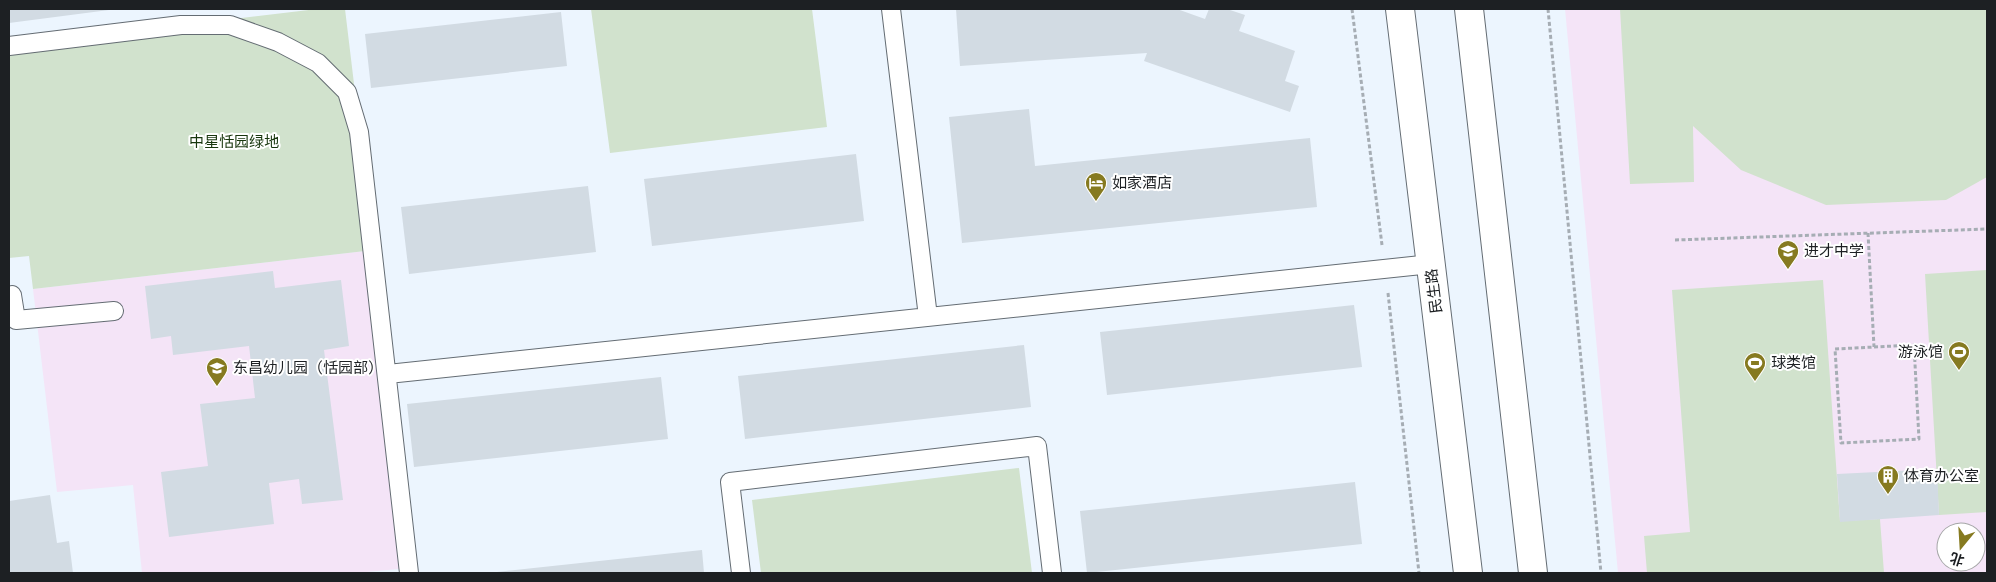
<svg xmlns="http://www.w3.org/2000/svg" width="1996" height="582" viewBox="0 0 1996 582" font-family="Arial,'Noto Sans SC',sans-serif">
  <rect width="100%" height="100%" fill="#ecf5fe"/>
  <path fill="#f4e4f7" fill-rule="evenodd" d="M1565 9H1987V573H1618ZM1946 532H1976V562H1946Z
    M374 250 409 568 356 573H142L133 485 57 492 33 289Z"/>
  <path fill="#d1e2cd" d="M317 9H345L374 250 33 289 29 256 9 258V46Z
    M591 9H812L827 127 610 153Z
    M1620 9H1987V177L1946 200 1826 205 1741 170 1693 126 1694 182 1630 184Z
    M1987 270V512L1939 515 1925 274Z
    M1823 280 1840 521 1880 519 1884 573H1647L1644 536 1690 532 1672 290Z
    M1019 468 1032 573H761L752 500Z"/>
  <path fill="#d2dbe3" d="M9 9H109V10L9 23Z
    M956 9H1177L1205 19 1209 9H1227L1245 15 1239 31 1295 51 1285 81 1299 86 1290 112 1144 61 1147 53 960 66Z
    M561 12 567 66 371 88 365 34Z
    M1029 109 1035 166 1310 138 1317 207 962 243 949 117Z
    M856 154 864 221 652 246 644 179Z
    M588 186 596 252 409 274 401 207Z
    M273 271 275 288 341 280 349 346 324 350 343 500 302 504 299 479 269 483 274 524 169 537 161 472 208 466 200 404 255 398 249 346 173 355 171 336 151 339 145 286Z
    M1354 305 1362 367 1107 395 1100 332Z
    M1024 345 1031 407 745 439 738 376Z
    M661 377 668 439 414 467 407 404Z
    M1937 469 1939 515 1840 522 1837 474Z
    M1355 482 1362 544 1087 573 1080 511Z
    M50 495 57 543 69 541 73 573H9V501Z
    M702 550 704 573H497V572Z"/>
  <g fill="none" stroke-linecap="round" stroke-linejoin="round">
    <g stroke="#646c73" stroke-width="20">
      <path id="lane" d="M891 9 928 317
        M9 46 181 25H230L278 42 318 63 347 92 359 132 409 573
        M9 296 12 295 16 320 114 311
        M388 374 1431 264
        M741 573 730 482 1037 446 1052 573"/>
    </g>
    <g stroke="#646c73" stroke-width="30">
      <path id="secondary" d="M1400 9 1468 573
        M1469 9 1533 573"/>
    </g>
    <path stroke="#a6adb4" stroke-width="3" stroke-dasharray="4 2.5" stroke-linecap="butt" d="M1352 9 1382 245
      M1548 9 1601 573
      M1868 233 1874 347
      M1675 240 1987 229
      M1388 293 1419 573
      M1914 345 1919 439 1841 443 1835 349Z"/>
    <use href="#lane" stroke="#fff" stroke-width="18"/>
    <use href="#secondary" stroke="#fff" stroke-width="28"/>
  </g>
  <defs>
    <g id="hotel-pin" transform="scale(1.125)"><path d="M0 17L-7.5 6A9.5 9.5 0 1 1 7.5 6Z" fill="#867a20" stroke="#fff"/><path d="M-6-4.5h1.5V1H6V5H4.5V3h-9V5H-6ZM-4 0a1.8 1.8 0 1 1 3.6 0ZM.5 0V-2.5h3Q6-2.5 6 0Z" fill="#fff"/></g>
    <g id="school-pin" transform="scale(1.125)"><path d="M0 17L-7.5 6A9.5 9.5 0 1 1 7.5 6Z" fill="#867a20" stroke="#fff"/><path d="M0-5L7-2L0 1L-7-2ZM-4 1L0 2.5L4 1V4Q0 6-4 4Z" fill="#fff"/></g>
    <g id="stadium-pin" transform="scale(1.125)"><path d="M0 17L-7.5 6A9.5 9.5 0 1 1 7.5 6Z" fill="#867a20" stroke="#fff"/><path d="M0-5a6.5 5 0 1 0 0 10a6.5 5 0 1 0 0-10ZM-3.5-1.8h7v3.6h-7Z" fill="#fff"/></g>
    <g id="building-pin" transform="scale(1.125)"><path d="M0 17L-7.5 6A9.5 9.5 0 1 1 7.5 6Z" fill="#867a20" stroke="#fff"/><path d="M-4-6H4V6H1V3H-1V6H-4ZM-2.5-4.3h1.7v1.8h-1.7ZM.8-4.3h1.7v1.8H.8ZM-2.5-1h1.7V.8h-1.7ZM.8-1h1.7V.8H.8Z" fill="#fff"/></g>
  </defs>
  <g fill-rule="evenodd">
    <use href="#hotel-pin" x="1096" y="183"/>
    <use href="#school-pin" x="1788" y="251"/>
    <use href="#stadium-pin" x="1959" y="352"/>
    <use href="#stadium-pin" x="1755" y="363"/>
    <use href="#school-pin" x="217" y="368"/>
    <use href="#building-pin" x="1888" y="476"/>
  </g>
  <g text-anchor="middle" stroke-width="4" stroke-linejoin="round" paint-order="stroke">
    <g font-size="15" fill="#18360e" stroke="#fff">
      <text x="234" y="147">中星恬园绿地</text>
    </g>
    <g font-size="15" fill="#1d2023" stroke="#fff" text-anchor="start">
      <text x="1112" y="188">如家酒店</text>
      <text x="1804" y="256">进才中学</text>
      <text x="1943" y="357" text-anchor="end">游泳馆</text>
      <text x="1771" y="368">球类馆</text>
      <text x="233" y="373">东昌幼儿园（恬园部）</text>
      <text x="1904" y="481">体育办公室</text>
    </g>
    <g font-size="15" fill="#1d2023" stroke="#fff">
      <text transform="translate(1434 291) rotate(-97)" y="5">民生路</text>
    </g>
  </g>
  <rect width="1996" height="582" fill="none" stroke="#1d2023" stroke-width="20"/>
  <g transform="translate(1961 547) rotate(198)"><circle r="24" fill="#ffffff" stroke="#a5a6a7"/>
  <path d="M0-4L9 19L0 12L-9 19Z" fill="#867a20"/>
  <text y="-8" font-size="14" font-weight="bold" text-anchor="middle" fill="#1d2023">北</text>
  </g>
</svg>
